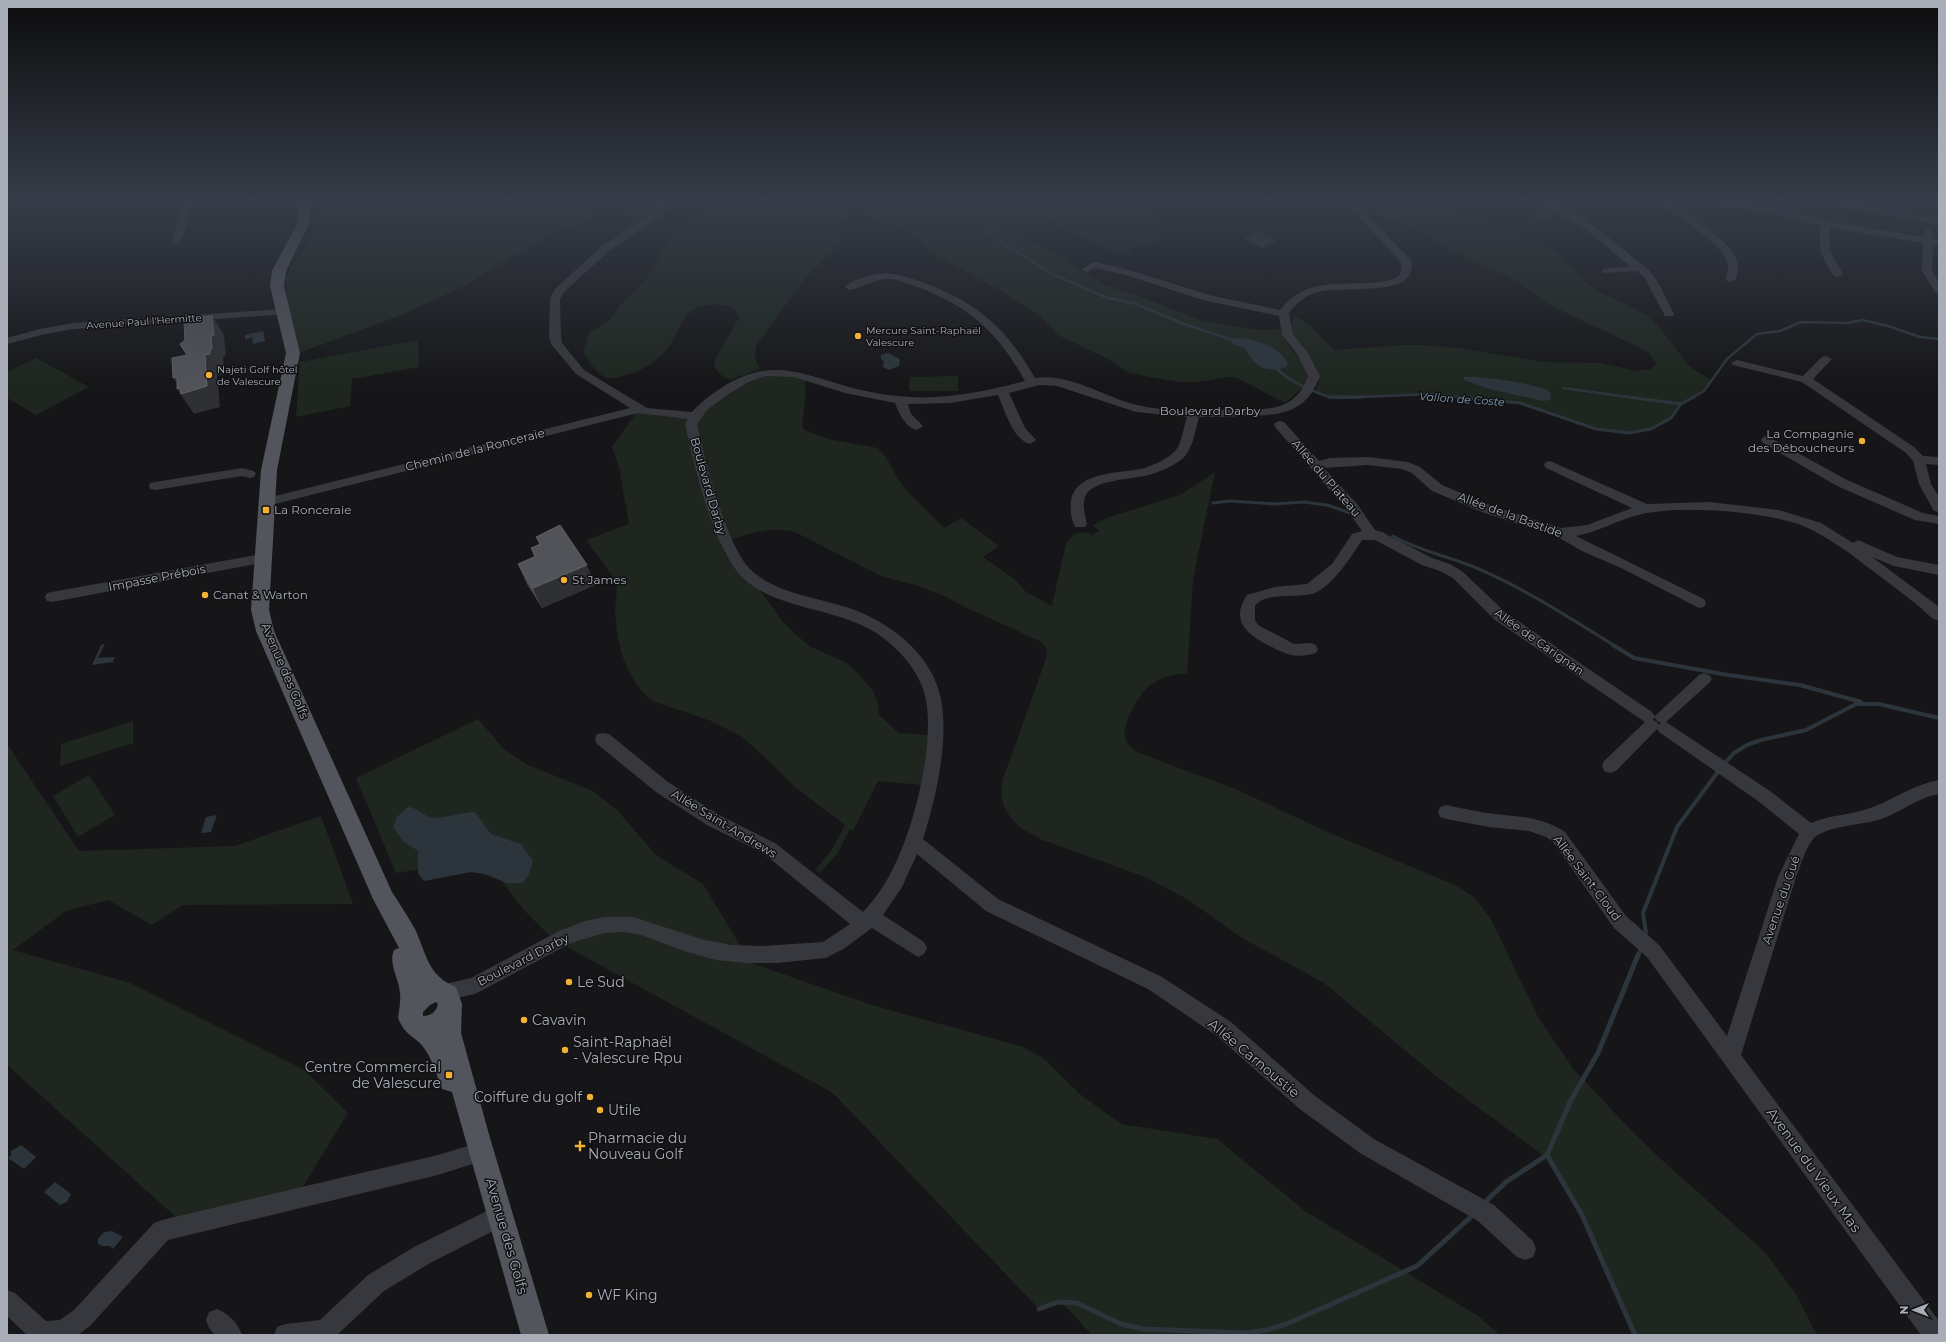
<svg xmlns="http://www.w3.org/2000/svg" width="1946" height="1342" viewBox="0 0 1946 1342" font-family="Montserrat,sans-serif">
  <rect width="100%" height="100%" fill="#161618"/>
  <path fill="#1e261f" d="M319 199H664L666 205 648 219 602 213 544 238 464 286 404 314 291 356 286 278 290 267 311 240 323 202Z
    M701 199H1145C1159 211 1162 221 1159 240L1129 249 1132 254C1100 252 1069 230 1041 216L1021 226 1020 231 1034 243 1057 255 1106 286 1136 295 1200 320 1259 330 1280 329C1286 347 1303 358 1309 378L1305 386 1285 403 1237 378 1228 377 1199 382H1178L1129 373 1108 359 1058 335 1039 315 998 289 930 252 912 234 863 214H853L840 223 839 232 842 242 805 278 756 346 755 359 760 369 730 380C720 375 713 371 715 359L739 318C737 310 732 307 724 305 714 303 700 305 691 311 682 318 678 332 672 342 660 361 643 371 622 376 617 377 610 380 604 377 595 372 588 360 583 351L589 333 610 320 621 304 644 283 670 238 690 222 699 212Z
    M1355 199H1448L1469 215 1531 238 1550 247 1559 254 1588 284 1599 292 1631 306 1649 317 1660 328 1685 361 1692 368 1711 380 1704 391 1681 404 1671 418 1665 423 1651 429 1629 433 1596 429 1548 414 1520 403 1502 401 1431 394 1345 399 1332 398 1317 394 1315 391 1319 383 1316 367 1289 330 1294 316 1310 325 1334 350 1405 345H1423L1458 348 1544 362 1600 363 1637 371 1651 369 1656 363 1648 352 1642 349 1548 304 1519 282 1448 248 1429 235 1412 227 1371 213Z
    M418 340 419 367 352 379 350 406 296 417 300 362Z
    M36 358 89 387 36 415 7 398V372Z
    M778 374 805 379 806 394 802 425 804 430 832 440 878 448 887 459 898 479 908 492 944 528 961 518 999 546 983 557 1017 581 1026 592 1052 606 1066 543 1074 534 1088 532 1092 535 1099 531 1093 525 1112 516 1180 495 1215 472 1193 579 1187 674C1175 674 1163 676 1152 684 1140 692 1122 722 1125 737 1127 745 1132 749 1139 753L1238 790 1323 830 1455 885 1474 897 1491 919 1538 1017 1574 1070 1630 1129 1664 1162 1765 1252 1796 1294 1817 1335H1635L1582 1215 1547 1155 1544 1156 1436 1076 1324 983 1242 938 1187 899 1145 877 1040 839 1020 827 1011 818 1004 807 1001 795 1003 779 1046 659 1047 650 1042 642 967 608 944 596 919 586 881 576 795 532C769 525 745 535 720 543L727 558 737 572 757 586 783 622 799 637 811 647 845 662 852 667 872 689 877 700 879 715 899 733 929 735 922 785 878 781 853 831 850 829 837 854 820 873 815 870 831 851 845 825 795 787 754 747 741 736 711 721 653 701C625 679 617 645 615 611 615 603 618 590 616 583 612 574 593 550 586 540L629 524 619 467 612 447 636 413 642 412 678 418 702 414 709 406 743 385 767 375Z
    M958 376V391H909L910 377Z
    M478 719 505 750 528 765 593 791 617 810 656 855 703 884 751 963 872 1005 1023 1047 1043 1058 1081 1095 1121 1124 1217 1139 1305 1211 1478 1316 1500 1335H1092L1067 1308 1058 1302 1039 1309 833 1093 569 948 548 934 525 911 493 870 463 863 396 873 356 778Z
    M133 721V743L60 766 61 744Z
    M7 744 79 851 235 846 321 816 353 904 182 905 152 925 108 900 66 911 13 950 130 983 303 1069 348 1113 302 1188 177 1218 7 1065Z
    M89 775 115 815 78 837 53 796Z"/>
  <path fill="#2c353c" d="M1258 231 1277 240 1263 248 1244 239Z
    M263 331 265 341 253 344 252 337 245 340V335Z
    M1234 338C1253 338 1279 345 1288 364L1286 367 1277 370 1262 368 1253 361 1245 349 1231 343Z
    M888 353 900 359 899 366 889 370 883 367 884 361 881 359V355Z
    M1463 377C1475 375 1544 384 1551 393L1550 400 1543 401 1489 389 1464 380Z
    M105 644 98 658 115 657 113 662 92 665 101 645Z
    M408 807C418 808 421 814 430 817 438 820 463 812 475 812L491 834 521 844 533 861 529 874 523 883H507L484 874 471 872 424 881 418 873V851L403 841 393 827 397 817Z
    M217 815 211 832 201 833 206 817Z
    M21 1145 36 1157 24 1169 8 1158 11 1155V1151Z
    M55 1182 71 1194 67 1202 60 1205 44 1192Z
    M112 1231 123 1237 113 1249 110 1246H102L98 1244V1239L104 1232Z"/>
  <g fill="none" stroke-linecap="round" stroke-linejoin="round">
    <path stroke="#2c353c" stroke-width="2.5" d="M980 208 988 213 994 224 989 232 994 237 1052 274 1105 297 1136 304 1184 324 1236 341
      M1275 367C1291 383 1310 390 1331 398
      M1563 388 1635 398
      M1338 398 1431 394 1469 398
      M1692 398 1704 391 1727 359 1757 334 1780 331 1801 322 1848 323 1862 320 1888 326 1920 337 1939 339"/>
    <path stroke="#2c353c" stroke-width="3" d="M1329 397H1362
      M1459 397 1520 403 1596 429 1629 433 1651 429 1671 418 1681 404 1694 397
      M1628 397 1681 404
      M1213 503 1230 501 1274 504 1304 502 1327 505 1350 513
      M1393 536C1419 551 1451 557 1479 569 1527 590 1570 618 1615 646"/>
    <path stroke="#2c353c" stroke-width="4" d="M1613 645 1634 658 1728 675 1800 685 1861 702
      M1724 764 1734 753 1747 745 1761 740 1806 730 1856 704H1879L1939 718
      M1646 933 1643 913 1677 827 1720 769
      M1638 956 1641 948"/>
    <path stroke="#2c353c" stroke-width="5" d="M1547 1155 1582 1215 1635 1335
      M1484 1203 1506 1182 1547 1155 1571 1100 1598 1053 1638 955
      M1039 1309 1058 1302 1077 1303 1121 1324 1144 1329 1246 1333 1267 1330 1289 1323 1417 1266 1474 1214"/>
    <path fill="#37383d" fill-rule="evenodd" d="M182 199H191C187 209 191 211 189 218 188 225 183 242 176 244L171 241 180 217 178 208Z
      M660 199H669V208L663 214 610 250 563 293 560 299 561 336 562 343 584 370 647 408 692 412C704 399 718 389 733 381 774 361 798 372 839 384 858 390 878 394 898 396 941 401 983 392 1025 381 999 334 970 307 920 288 910 285 899 279 888 279 874 279 863 287 850 290L845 287C849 281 862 278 869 276 889 270 904 276 922 282 976 301 1007 329 1035 378 1071 373 1103 397 1137 405 1171 413 1207 410 1241 409 1255 409 1270 410 1283 405 1297 399 1303 389 1308 376L1297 354 1282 335 1279 316 1203 300 1126 275 1095 268 1087 272 1083 271 1082 269 1094 262 1133 271 1209 295 1280 310C1305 276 1344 286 1380 282 1386 281 1393 280 1398 276 1402 273 1401 266 1401 262L1342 199H1351L1410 259C1412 262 1412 267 1411 271 1406 296 1339 286 1319 292 1306 295 1297 302 1289 313L1293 335 1308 353 1320 376C1306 414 1281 415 1245 416 1230 417 1214 417 1199 417 1195 431 1193 450 1182 459 1174 466 1159 472 1149 475 1133 479 1090 480 1085 497 1082 506 1085 515 1087 524L1085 527H1075C1071 520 1070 509 1071 500 1077 470 1122 474 1145 468 1153 465 1165 460 1172 454 1182 447 1183 428 1187 417L1136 412 1057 386 1039 385 1009 393 1025 428 1036 440 1030 444C1012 439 1005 410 998 395L950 403 908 404 911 414 923 426 917 430C905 427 899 413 895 403L845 393 794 377 765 376 749 382 727 395 707 410 697 424C705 460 726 546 751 570 777 594 816 597 849 608 890 622 932 654 941 699 949 742 936 798 923 839L998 899 1162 977 1231 1022 1315 1096 1374 1139 1494 1205 1533 1241 1536 1249 1533 1257 1525 1260 1517 1257 1478 1221 1360 1153 1301 1110 1217 1036 1148 989 986 911 917 854 902 887 883 915 924 942 927 948 924 954 918 957 872 928 845 948 826 958 777 963H746L716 960 687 952 641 935 625 932 604 933 571 943 475 994 443 1001 436 998 434 992 436 986 471 978 559 931 585 921 604 917H633L701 939 731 945 762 946 823 942 850 924 763 853 707 825 656 792 597 744 595 739 597 734 603 733 609 734 668 782 719 815 775 843 863 912C877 897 889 879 897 860 916 820 938 731 923 689 915 665 894 644 873 631 833 607 773 609 741 576 713 547 694 464 685 424L688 419 638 413 267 506 262 505 260 502 262 499 267 498 630 408 576 374 551 344 549 336 550 299 554 290 602 246 657 210 659 207Z
      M1529 199C1560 195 1613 240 1636 260 1641 264 1648 268 1652 274 1661 285 1667 301 1674 314L1673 316H1665L1644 277 1637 271 1603 273 1602 271 1603 269 1630 266 1586 230 1557 212 1541 221H1535L1533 219 1535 217 1549 209Z
      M1650 199H1689L1739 202 1792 212 1827 221 1923 237 1925 229H1931L1933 239 1939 240V246L1933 245 1932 271 1939 282V293L1935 292 1922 271 1923 243 1830 228V251L1843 274 1838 277 1834 276C1822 258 1817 249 1821 226L1791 218 1739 208 1673 203C1689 218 1737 242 1738 267 1738 271 1737 275 1736 279L1731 282 1727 281 1726 279C1726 275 1728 271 1728 267 1727 246 1682 220 1667 208L1663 202 1652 201Z
      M1811 199H1829L1939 219V225L1816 202Z
      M283 309 288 312 287 314 73 329 41 335 7 344V338L40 329 73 323Z
      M1826 356 1832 359 1813 379 1914 447 1923 456 1939 457V465L1926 464 1931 484 1939 497V512L1934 511 1919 484 1913 461 1906 453 1802 382 1733 365 1731 363 1737 360 1803 376 1822 357Z
      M1280 421 1284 422 1319 461 1330 458 1368 457 1408 462 1420 467 1442 485 1492 506 1561 528 1587 525 1632 508 1546 468 1544 465 1546 462 1550 461 1647 504 1709 502 1779 510 1821 523 1853 543 1858 540 1897 557 1939 565V575L1894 566 1872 557 1938 606 1939 621C1930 619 1923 609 1915 603 1893 586 1870 569 1848 552 1831 541 1814 529 1795 523 1755 511 1683 505 1642 514 1619 519 1599 532 1576 536L1704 599 1706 603 1704 607 1699 608 1623 569 1582 551 1556 536 1482 512 1432 491 1412 473 1402 469 1368 465 1324 468 1357 504 1375 530 1382 532 1432 558 1450 564 1463 572 1505 612 1652 712 1655 716 1699 675 1704 673 1709 675 1712 679 1709 683 1666 722 1770 791 1811 823C1833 814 1853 815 1873 807 1896 798 1915 784 1939 780V794C1915 798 1897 816 1874 821 1858 825 1825 827 1814 838 1805 848 1801 865 1796 877L1741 1055 1939 1321V1335H1921L1647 957 1614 928 1553 842 1546 837 1529 831 1489 827 1446 819 1440 817 1438 812 1440 807 1446 805C1462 808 1478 812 1495 814 1520 817 1543 817 1565 832L1626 916 1659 945 1727 1036 1778 877 1799 834 1758 801 1659 732 1657 729 1616 771 1610 773 1604 771 1602 766 1604 761 1645 722 1495 620 1453 578 1440 571 1422 565 1375 540H1362C1351 557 1333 585 1315 593 1300 599 1265 591 1255 606V620L1258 625 1294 644 1311 643 1316 645 1318 649 1316 653C1309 655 1299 657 1292 655 1285 654 1278 650 1272 647 1249 636 1229 622 1247 595L1275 587 1307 584 1332 564 1352 534 1362 531 1347 510 1276 428 1274 425 1276 422ZM1654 717 1657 721 1661 723 1659 725 1657 722 1653 720Z
      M1767 436 1847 480 1923 513 1939 516V524L1915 520 1837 486 1763 443 1761 440 1763 437Z
      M242 468 254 471 256 474 254 477 250 478 242 476 155 490 150 489 149 486 150 483 155 482Z
      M262 554 267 556 269 559 267 562 52 602 47 601 45 597 47 593 52 592Z
      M481 1142 488 1145 491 1152 488 1159 438 1175 168 1240 90 1326 78 1335H27L7 1316V1290L15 1293 46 1321 60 1320 74 1310 154 1223 162 1220 438 1155Z
      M501 1204 509 1207 512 1215 509 1223 430 1263 384 1291 337 1335H274L277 1327 285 1324 320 1320 368 1275 414 1247Z
      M217 1309C229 1314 238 1323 242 1335H215L209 1328 206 1320 209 1312Z"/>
    <path fill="#53555c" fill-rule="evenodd" d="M300 199H312L309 224 286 271 284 286 300 353 277 470 269 610 274 631 392 892C400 904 408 917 415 929 427 955 427 975 456 987L462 1004 461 1033 490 1138 549 1335H521L452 1092 442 1089C437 1077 433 1061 426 1051 417 1036 406 1038 398 1018 399 1009 401 1002 400 993 399 978 388 964 394 950L399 948 373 899 256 631 251 610 261 470 286 353 270 286 272 271 297 224ZM436 1002 438 1004C436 1012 431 1016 423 1016V1012L430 1005Z"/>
  </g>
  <path fill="#47494d" d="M536 537 595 585 542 608 527 584 518 564 534 557 531 548 539 544Z"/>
  <path fill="#2f3033" d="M212 316 224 335 226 355 223 356 224 369 222 370 223 374 217 375 220 407 194 414 177 389 180 388 173 378 177 377 205 355 210 350Z
    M587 565 595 585 542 608 533 588Z"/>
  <path fill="#525359" stroke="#5f6168" d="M200 316 205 317 212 316 214 335 211 336 212 349 210 350V354L205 355 207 386 181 394 180 388 177 389V377L173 378 172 358 187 355 180 344 185 340 184 322Z
    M560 525 587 565 533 588 518 564 536 556 531 548 541 544 536 537Z"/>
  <linearGradient id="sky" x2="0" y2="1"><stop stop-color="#0c0c0d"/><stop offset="0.52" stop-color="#363c48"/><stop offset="1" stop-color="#363c48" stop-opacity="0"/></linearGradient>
  <rect width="1946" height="386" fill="url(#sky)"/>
  <g fill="#f2b134" stroke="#111113" stroke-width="1.5">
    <circle cx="858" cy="336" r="4"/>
    <circle cx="209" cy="375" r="4"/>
    <circle cx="1862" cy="441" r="4"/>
    <rect x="262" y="506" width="8" height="8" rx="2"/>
    <circle cx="564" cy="580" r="4"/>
    <circle cx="205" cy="595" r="4"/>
    <circle cx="569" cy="982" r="4"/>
    <circle cx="524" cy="1020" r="4"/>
    <circle cx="565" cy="1050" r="4"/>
    <rect x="445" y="1071" width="8" height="8" rx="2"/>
    <circle cx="590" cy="1097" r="4"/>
    <circle cx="600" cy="1110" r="4"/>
    <path d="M578 1140h4v4h4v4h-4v4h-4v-4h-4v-4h4z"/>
    <circle cx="589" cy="1295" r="4"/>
  </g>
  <g text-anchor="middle" stroke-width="3" stroke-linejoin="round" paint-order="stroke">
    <g font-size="10" fill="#a8adb8" stroke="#111113">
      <text transform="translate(144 321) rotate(-4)" y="4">Avenue Paul l'Hermitte</text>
    </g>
    <g font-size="10" fill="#a8adb8" stroke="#111113" text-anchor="start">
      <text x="866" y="334">Mercure Saint-Raphaël<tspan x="866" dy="12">Valescure</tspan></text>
      <text x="217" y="373">Najeti Golf hôtel<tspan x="217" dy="12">de Valescure</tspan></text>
    </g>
    <g font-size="11" font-style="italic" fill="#7f9bb3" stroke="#111113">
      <text transform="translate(1462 399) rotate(4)" y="4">Vallon de Coste</text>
    </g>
    <g font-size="12" fill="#a8adb8" stroke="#111113">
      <text x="1210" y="415">Boulevard Darby</text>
      <text transform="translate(475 450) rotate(-14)" y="4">Chemin de la Ronceraie</text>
      <text transform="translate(1326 478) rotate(49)" y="4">Allée du Plateau</text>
      <text transform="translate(708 486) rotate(74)" y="4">Boulevard Darby</text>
      <text transform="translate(1510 515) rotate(20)" y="4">Allée de la Bastide</text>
      <text transform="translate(157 578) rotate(-11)" y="4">Impasse Prébois</text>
      <text transform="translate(1539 642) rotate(35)" y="4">Allée de Carignan</text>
      <text transform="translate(285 671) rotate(67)" y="4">Avenue des Golfs</text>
      <text transform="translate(724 824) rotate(31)" y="4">Allée Saint-Andrews</text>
      <text transform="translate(1587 878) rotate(53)" y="4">Allée Saint-Cloud</text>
      <text transform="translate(1781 900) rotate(-71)" y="4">Avenue du Gué</text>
      <text transform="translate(523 960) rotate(-27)" y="4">Boulevard Darby</text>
    </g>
    <g font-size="12" fill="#a8adb8" stroke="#111113" text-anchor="start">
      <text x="1854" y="438" text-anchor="end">La Compagnie<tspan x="1854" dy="14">des Déboucheurs</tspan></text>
      <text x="274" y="514">La Ronceraie</text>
      <text x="572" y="584">St James</text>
      <text x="213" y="599">Canat &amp; Warton</text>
    </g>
    <g font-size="14" fill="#a8adb8" stroke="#111113" text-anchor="start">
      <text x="577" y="987">Le Sud</text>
      <text x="532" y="1025">Cavavin</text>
      <text x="573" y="1047">Saint-Raphaël<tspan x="573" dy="16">- Valescure Rpu</tspan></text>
      <text x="441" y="1072" text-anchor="end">Centre Commercial<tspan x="441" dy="16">de Valescure</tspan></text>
      <text x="582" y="1102" text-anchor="end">Coiffure du golf</text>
      <text x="608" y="1115">Utile</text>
      <text x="588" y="1143">Pharmacie du<tspan x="588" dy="16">Nouveau Golf</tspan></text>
      <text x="597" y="1300">WF King</text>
    </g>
    <g font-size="14" fill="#a8adb8" stroke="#111113">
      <text transform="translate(1254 1058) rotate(40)" y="5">Allée Carnoustie</text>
      <text transform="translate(1814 1170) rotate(54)" y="5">Avenue du Vieux Mas</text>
      <text transform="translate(507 1236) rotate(74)" y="5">Avenue des Golfs</text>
    </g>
  </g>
  <rect width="1946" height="1342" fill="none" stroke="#a8adb8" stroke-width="16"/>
  <g transform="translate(1914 1310) rotate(270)" stroke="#111113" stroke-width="3" paint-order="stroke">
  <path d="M0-3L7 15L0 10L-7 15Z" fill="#a8adb8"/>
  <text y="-6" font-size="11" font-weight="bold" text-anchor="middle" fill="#a8adb8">N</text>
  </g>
</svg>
